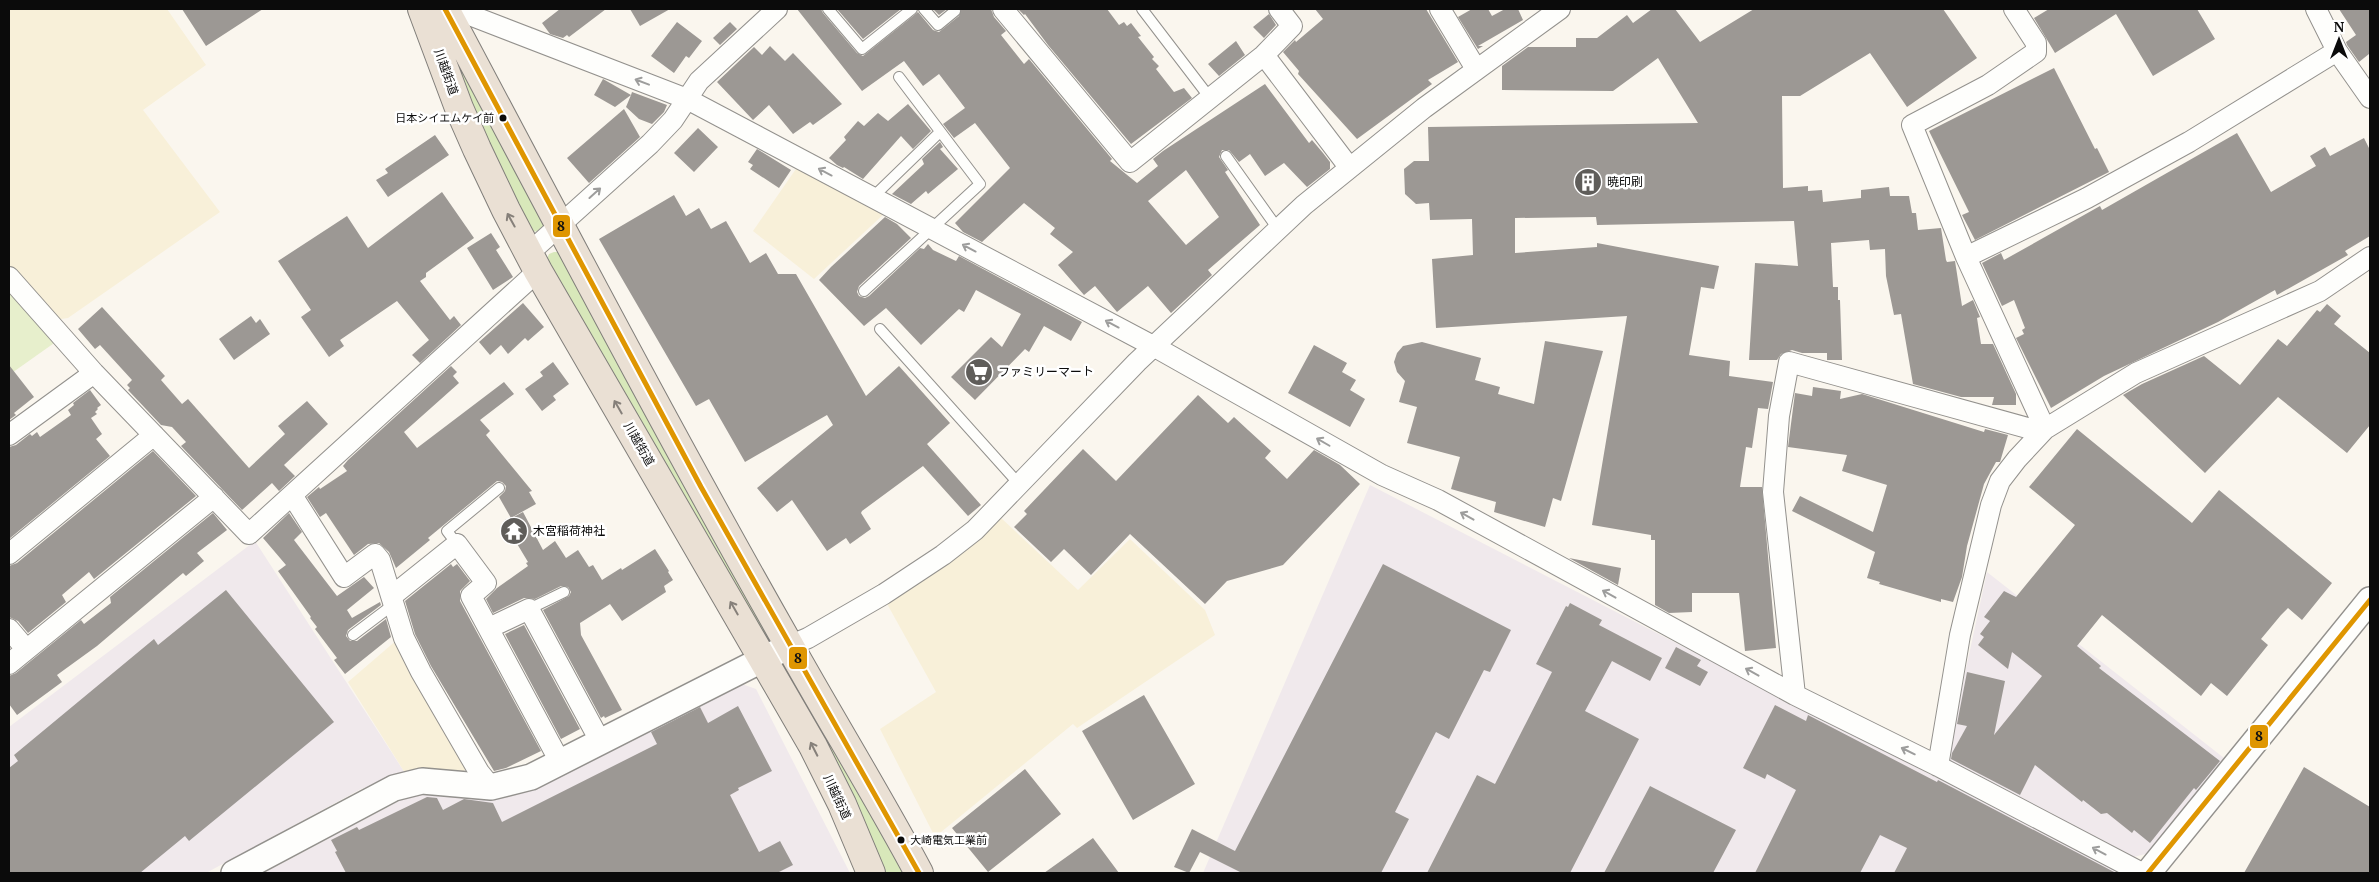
<svg xmlns="http://www.w3.org/2000/svg" width="2379" height="882" viewBox="0 0 2379 882" font-family="'PT Serif','Noto Sans JP',serif">
  <rect width="100%" height="100%" fill="#faf6ee"/>
  <path fill="#f0e9ec" d="M1370 485 2118 871 2119 873H1203Z
    M255 541 405 773 361 789 206 873H9V727Z
    M1987 572 2224 758 2149 853 2130 858 1946 760Z
    M739 683 756 689 850 873H264L401 800 426 794 498 799 520 794Z"/>
  <path fill="#f8f0d9" d="M9 9H167L206 65 143 110 220 212 68 318 54 320 9 270Z
    M798 166 885 213 814 279 753 231Z
    M1000 517 1078 590 1130 539 1205 610 1215 635 1077 728 1073 724 935 837 880 729 936 692 886 602 955 559Z
    M398 639 469 765 461 774 429 768 405 773 348 682Z"/>
  <path fill="#e7efcc" d="M9 290 57 341 9 375Z"/>
  <path fill="#d8e8ba" d="M440 31 548 222 540 231 530 232 526 228Z
    M554 252H563L771 633 769 638 763 639 546 261 549 254Z
    M804 685 909 873H879L846 786 797 689Z"/>
  <path fill="#9c9894" fill-rule="evenodd" d="M182 9H263L206 46Z
    M560 9H606L569 37 567 35 563 38 550 34 542 23Z
    M630 9H670L640 26Z
    M797 9H821L823 13 857 53 863 56 918 12 933 30 939 32 959 16 961 9H991L994 17 1006 31 1001 35 1024 64 1029 59 1112 159 1110 161 1137 183 1158 166 1153 159 1163 151 1265 84 1309 143 1312 140 1323 153 1330 162V169L1307 187 1284 163 1265 176 1250 154 1239 162 1229 150H1222L1219 157 1228 170 1225 172 1260 225 1208 270 1212 275 1171 313 1148 286 1117 312 1095 286 1084 295 1058 265 1073 252 1050 234 1055 228 1024 203 982 242 963 232 955 223 1010 168 975 123 954 138 943 124 965 108 939 74 923 86 904 61 862 91ZM1186 170 1219 217 1186 245 1148 201Z
    M837 9H901L863 39Z
    M933 9H947L939 15Z
    M1018 9H1107L1119 25 1124 22 1127 26 1131 23 1141 36 1138 37 1154 57 1152 59 1159 66 1156 69 1174 92 1184 88 1192 98 1131 144 1048 45 1025 14 1024 15Z
    M1315 9H1426L1458 62 1428 80 1432 84 1357 139 1298 74 1299 71 1283 52 1295 40 1296 42 1323 19Z
    M1472 9H1488L1492 16 1505 9H1518L1523 20 1478 46H1483L1478 49 1458 17Z
    M1652 9H1675L1700 42 1754 9H1943L1977 58 1907 107 1870 53 1800 96H1782L1783 188 1808 186V191L1822 190 1823 202 1861 198V190L1889 187 1890 196H1909L1912 213H1916L1918 230 1941 228 1946 260 1947 262 1955 261 1962 306 1973 300 1980 317 1977 318 1981 344H1993L2016 394V405H1992L1994 397H1961L1913 384 1901 314 1894 315 1886 276 1885 249 1870 250 1869 240 1831 243 1833 287H1838V300H1840L1842 360H1827V353H1802L1792 350 1781 354 1777 360H1749L1755 263 1798 266 1794 221 1597 225 1596 217 1515 218V253L1597 247V243L1719 266 1714 289 1701 287 1689 355 1730 361 1729 376 1773 382 1768 409 1758 408 1752 448 1746 447 1740 487H1762L1776 648 1745 651 1739 593H1692V612L1669 613 1655 605V540H1651V535L1592 525 1627 316 1436 328 1432 259 1473 255 1472 219 1430 220 1429 203 1416 204 1405 194 1404 169 1414 161H1429L1428 127 1698 123 1658 58 1613 91 1502 90V66L1528 47H1576V38H1597L1627 15 1633 23Z
    M2049 9H2197L2215 39 2153 76 2116 14 2055 53 2034 18Z
    M2339 9H2370V56L2369 54 2359 62 2347 45 2346 42 2356 35Z
    M1269 14 1276 25 1264 38 1253 27Z
    M677 22 702 41 689 58 686 56 674 73 651 56Z
    M730 22 737 29 720 45 713 38Z
    M1236 41 1245 55 1219 76 1208 64Z
    M770 46 785 61 793 53 842 104 813 125 810 122 793 134 769 105 753 120 717 82 754 47 762 55Z
    M2054 68 2095 149 2097 148 2109 172 1975 240 1962 215 1969 212 1929 131Z
    M603 79 631 95 632 92 667 105 664 112 652 124 639 119 626 107 631 95 615 107 594 95Z
    M908 104 931 131 913 149 901 136 863 179 844 167 843 168 837 165 829 158 846 140 844 137 858 121 864 126 878 113 888 121Z
    M624 109 640 137 589 183 567 158Z
    M698 128 718 147 694 172 674 153Z
    M2237 133 2271 192 2316 166 2310 156 2325 147 2330 156 2364 138 2370 150V236L2345 251 2348 255 2277 295 2275 290 2218 322 2104 376 2051 408 2016 338 2024 334 2022 330 2025 328 2014 300 2002 306 1982 263 2001 253 2004 260 2100 206 2102 210Z
    M435 135 449 155 388 197 376 180 388 173 385 169Z
    M940 142 943 147 940 149 958 169 928 194 926 191 911 204 892 194 924 164 922 159Z
    M757 149 791 170 779 188 750 169 753 165 748 162Z
    M442 192 474 238 426 273V277L420 281 450 320 454 316 461 325 420 363 412 355 429 340 397 301 340 340 344 346 329 357 301 317 311 310 278 261 347 216 368 248Z
    M674 195 686 216 699 208 711 229 726 221 750 263 766 253 778 274H796L866 396 899 366 950 423 927 444 981 505 968 516 923 466 862 511 861 513 871 529 850 544 846 538 827 551 792 500 777 512 757 488 833 425 827 415 745 462 709 399 696 406 599 239Z
    M885 217 897 224 911 238 859 286 857 292 859 296 865 298 869 296 920 248 924 249 928 244 933 250 956 261 959 256 1082 322 1071 341 1044 326 1029 352 1025 349 975 400 951 377 991 337 1002 347 1021 314 976 290 964 312 959 309 921 345 886 308 864 326 819 280 831 267Z
    M491 233 500 247 496 250 513 277 493 290 467 248Z
    M523 303 544 327 528 341 525 338 508 354 501 345 490 355 479 342Z
    M2327 304 2341 316 2334 324 2370 353V425L2347 453 2278 397 2205 473 2123 395 2142 384 2204 356 2240 385 2278 339 2287 346 2317 310 2320 312Z
    M102 307 165 376 161 380 182 404 188 399 249 468 285 434 278 426 307 401 328 424 284 465 295 476 279 491 272 483 242 510 181 446 186 442 172 427 161 425 128 390 130 388 127 385 132 380 100 345 95 349 78 329Z
    M251 316 256 323 260 319 270 334 234 360 219 339Z
    M1545 341 1603 351 1561 501 1553 498 1545 527 1494 512 1496 502 1451 489 1460 457 1407 443 1417 407 1399 402 1405 381 1397 372 1394 362 1397 353 1403 346 1422 342 1481 358 1475 380 1500 387 1498 394 1534 404Z
    M1314 345 1347 363 1342 372 1356 380 1350 390 1365 399 1350 427 1288 393Z
    M553 362 569 384 553 396 556 400 542 411 525 389 543 376 540 372Z
    M9 365 34 397 14 413 16 415 9 420Z
    M451 366 457 372 453 376 459 383 404 432 417 448 504 382 514 394 480 420 490 431 486 435 532 491 529 492 536 504 511 518 499 497 505 491 506 486 502 482 497 481 428 538 430 540 396 568 389 552 379 543 368 544 354 555 326 513 320 517 307 497 319 487 320 489 347 471 343 466 348 460Z
    M1813 387 1841 391 1840 399 1862 394 1984 432 1985 429 2008 435 2000 462H1996L1984 484 1967 546 1962 577 1953 602 1941 599V602L1879 584 1880 582 1867 578 1875 552 1792 511 1800 496 1873 532 1887 485 1842 471 1847 455 1788 447 1795 393 1812 396Z
    M90 390 101 405 97 408 98 409 95 412 97 414 91 418 102 434 96 439 110 456 9 539V447L16 445 30 434 32 436 37 432 40 437 71 415 68 410 74 405 73 403Z
    M1198 395 1228 423 1234 417 1248 430 1271 451 1265 458 1287 479 1314 450 1340 465 1360 484 1283 565 1227 581 1205 604 1130 534 1091 575 1064 549 1051 562 1014 527 1027 514 1024 511 1083 449 1116 481Z
    M2077 429 2192 523 2219 490 2332 583 2302 620 2288 608 2281 615 2261 639 2268 645 2227 696 2211 683 2201 696 2102 615 2077 646 2101 666 2099 668 2220 761 2196 790 2194 788 2150 843 2134 830 2132 833 2107 813 2101 814 2083 800 2082 802 2035 765 2020 795 1951 759 1952 753 1967 726 1957 724 1967 672 2005 681 1994 735 2042 676 2012 652 2008 669 1978 645 1984 637 1980 634 1990 621 1984 617 2004 591 2016 597 2075 525 2029 487Z
    M153 451 196 496 94 579 89 572 62 595 66 602 28 633 18 621 9 617V566L17 563Z
    M523 512 543 550 555 541 566 558 578 550 589 567 593 565 602 580 621 568 622 570 655 549 669 571 668 572 673 580 664 586 666 592 622 621 610 604 580 623 581 635 622 710 605 718 604 716 601 718 543 610 569 596 571 592 568 587 561 586 535 599 524 598 493 613 486 599 497 588 528 566 526 563 528 562 504 522Z
    M213 513 227 530 197 553 204 561 186 576 183 573 97 646 57 675 62 682 17 715 9 704V676L16 673 81 620 84 624 111 603 110 597Z
    M289 513 302 532 294 540 337 596 364 577 374 588 347 610 352 618 380 602 381 605 348 630 346 636 350 641H357L386 619 391 637 345 674 334 660 337 658 315 629 317 627 310 618 311 617 278 571 286 565 263 538Z
    M1569 558 1621 568 1618 585Z
    M451 564 453 567 457 564 470 581 460 591V601L541 751 506 768 494 771 431 666 415 634 405 601Z
    M1383 564 1511 630 1490 672 1484 670 1449 739 1436 732 1395 812 1409 819 1381 873H1242L1200 852 1189 873 1174 867 1192 829 1235 851Z
    M226 590 334 722 189 841 185 836 140 873H9V768L18 761 14 755 154 639 158 645Z
    M1570 603 1602 620 1599 625 1662 658 1650 681 1612 661 1585 711 1639 739 1570 873H1427L1477 775 1495 784 1552 672 1536 664 1566 606 1568 607Z
    M524 625 580 729 561 739 505 634Z
    M1676 647 1701 660 1697 666 1708 672 1700 686 1665 668Z
    M1144 695 1195 784 1133 820 1082 731Z
    M1775 705 1806 721 1808 715 1937 782 1938 780 2116 873H1894L1907 848 1880 835 1860 873H1755L1796 790 1767 774 1765 779 1743 768Z
    M738 706 772 771 738 788 739 790 730 795 759 852 780 841 793 865 777 873H346L335 852 337 851 331 840 357 827 359 830 427 797 437 798 443 810 464 799 493 803 502 822 657 744 651 732 700 707 708 723Z
    M2304 767 2370 807V873H2244Z
    M1025 769 1061 814 988 872 952 828Z
    M1650 786 1736 830 1713 873H1604Z
    M1093 838 1119 873H1044Z"/>
  <g fill="none" stroke-linecap="round" stroke-linejoin="round">
    <g stroke="#93918d" stroke-width="12">
      <path id="service" d="M828 9 862 49 912 9
        M924 9 938 25 955 11
        M1142 9 1210 98
        M1226 156 1278 229
        M873 197 940 132
        M864 291 980 184 899 77
        M880 329 1019 484
        M457 544 447 531 499 488
        M529 609 564 592
        M353 635 394 604"/>
    </g>
    <g stroke="#93918d" stroke-width="22">
      <path id="minor" d="M454 9 687 99 1155 347 1382 475 1438 500 1795 695 1938 766 2142 873
        M1003 9 1130 162 1264 55 1292 26 1279 9
        M1440 9 1476 69
        M2014 9 2036 43V52L1988 85 1912 125 1966 257 2045 429
        M2316 9 2337 51 2370 98
        M1264 55 1349 167
        M529 253 650 144 673 120 699 81 777 9
        M1966 257 2087 198 2189 142 2337 51
        M9 277 94 373 249 534 538 271
        M9 435 94 373
        M292 495 344 577 375 554 380 560 404 638 421 672 479 772 491 787
        M9 554 154 435
        M392 596 457 544 486 583 471 596 560 762
        M489 628 529 609 600 741
        M9 629 26 649
        M789 646 808 638 884 594 943 555 975 530 1137 362 1304 205 1424 108 1560 9
        M9 664 214 497
        M1795 695 1773 492 1779 416 1789 362 2042 432
        M1938 766 1960 635 1991 505 2000 481 2017 459 2045 429 2136 373 2320 291 2370 257"/>
    </g>
    <g stroke="#93918d" stroke-width="28">
      <path id="tertiary" d="M234 873 394 788 422 781 491 787 531 777 789 646
        M2148 873 2370 600"/>
    </g>
    <g stroke="#807e7a" stroke-width="30">
      <path id="trunk" d="M422 9 459 108 477 149 506 210 538 271 813 746 842 804 871 873
        M445 9C558 222 670 436 789 645 832 722 878 796 919 873"/>
    </g>
    <use href="#service" stroke="#fefefc" stroke-width="10"/>
    <use href="#minor" stroke="#fefefc" stroke-width="20"/>
    <use href="#tertiary" stroke="#fefefc" stroke-width="25"/>
    <use href="#trunk" stroke="#eae0d4" stroke-width="28"/>
    <g stroke="#fff" stroke-width="9">
      <path id="bus-1" d="M445 9 701 487 919 873
        M2148 873 2370 600"/>
    </g>
    <use href="#bus-1" stroke="#df9601" stroke-width="5"/>
  </g>
  <defs><path id="oneway-shaft" d="M-6 0H5M1.5-3L5.5 0L1.5 3" fill="none" stroke-width="1.6" stroke-linecap="round" stroke-linejoin="round" transform="scale(1.25)"/></defs>
  <g stroke="#9d9d9c">
    <use href="#oneway-shaft" transform="translate(642 82) rotate(-159)"/>
    <use href="#oneway-shaft" transform="translate(825 172) rotate(-152)"/>
    <use href="#oneway-shaft" transform="translate(595 193) rotate(-42)"/>
    <use href="#oneway-shaft" transform="translate(969 248) rotate(-152)"/>
    <use href="#oneway-shaft" transform="translate(1112 324) rotate(-152)"/>
    <use href="#oneway-shaft" transform="translate(1323 442) rotate(-150)"/>
    <use href="#oneway-shaft" transform="translate(1467 516) rotate(-151)"/>
    <use href="#oneway-shaft" transform="translate(1609 594) rotate(-151)"/>
    <use href="#oneway-shaft" transform="translate(1752 672) rotate(-151)"/>
    <use href="#oneway-shaft" transform="translate(1908 751) rotate(-154)"/>
    <use href="#oneway-shaft" transform="translate(2099 851) rotate(-152)"/>
  </g>
  <g stroke="#86807a">
    <use href="#oneway-shaft" transform="translate(511 220) rotate(-119)"/>
    <use href="#oneway-shaft" transform="translate(618 407) rotate(-120)"/>
    <use href="#oneway-shaft" transform="translate(734 608) rotate(-120)"/>
    <use href="#oneway-shaft" transform="translate(814 749) rotate(-117)"/>
  </g>
  <defs>
    <g id="building-disc" transform="scale(1.4375)"><circle r="9.5" fill="#5f5d5a" stroke="#fff"/><path d="M-4-6H4V6H1V3H-1V6H-4ZM-2.5-4.3h1.7v1.8h-1.7ZM.8-4.3h1.7v1.8H.8ZM-2.5-1h1.7V.8h-1.7ZM.8-1h1.7V.8H.8Z" fill="#fff"/></g>
    <g id="supermarket-disc" transform="scale(1.4375)"><circle r="9.5" fill="#5f5d5a" stroke="#fff"/><path d="M-6-5.5h2.5l.6 2H6L4.5 2H-2.5L-4.4-4H-6ZM-1.5 3.2a1.3 1.3 0 1 0 .1 0ZM3 3.2a1.3 1.3 0 1 0 .1 0Z" fill="#fff"/></g>
    <g id="temple-disc" transform="scale(1.4375)"><circle r="9.5" fill="#5f5d5a" stroke="#fff"/><path d="M0-6L5-2H3V0L6.5 2.5H4V6H1.5V3h-3V6H-4V2.5H-6.5L-3 0V-2H-5Z" fill="#fff"/></g>
  </defs>
  <g fill-rule="evenodd">
    <use href="#building-disc" x="1588" y="182"/>
    <use href="#supermarket-disc" x="979" y="372"/>
    <use href="#temple-disc" x="514" y="531"/>
  </g>
  <g fill="#0b0b0b" stroke="#fff" stroke-width="2">
    <circle cx="503" cy="118" r="4.5"/>
    <circle cx="901" cy="840" r="4.5"/>
  </g>
  <g text-anchor="middle" stroke-width="5" stroke-linejoin="round" paint-order="stroke">
    <g font-size="11" fill="#0b0b0b" stroke="#fff" text-anchor="end">
      <text x="494" y="122">日本シイエムケイ前</text>
      <text x="910" y="844" text-anchor="start">大崎電気工業前</text>
    </g>
    <g font-size="12" fill="#0b0b0b" stroke="#fff">
      <text transform="translate(446 72) rotate(70)" y="4">川越街道</text>
      <text transform="translate(639 444) rotate(60)" y="4">川越街道</text>
      <text transform="translate(837 797) rotate(65)" y="4">川越街道</text>
    </g>
    <g font-size="12" fill="#0b0b0b" stroke="#fff" text-anchor="start">
      <text x="1607" y="186">暁印刷</text>
      <text x="998" y="376">ファミリーマート</text>
      <text x="533" y="535">木宮稲荷神社</text>
    </g>
  </g>
  <g stroke="#fff" stroke-width="2">
    <rect x="552" y="214" width="19" height="24" rx="5" fill="#df9601"/>
    <rect x="788" y="646" width="20" height="24" rx="5" fill="#df9601"/>
    <rect x="2249" y="724" width="20" height="25" rx="5" fill="#df9601"/>
  </g>
  <g font-size="14" text-anchor="middle" font-weight="bold" fill="#111">
    <text x="561" y="231">8</text>
    <text x="798" y="663">8</text>
    <text x="2259" y="741">8</text>
  </g>
  <rect width="2379" height="882" fill="none" stroke="#0b0b0b" stroke-width="20"/>
  <g transform="translate(2339 40)" stroke="#ffffff" stroke-width="4" paint-order="stroke">
  <path d="M0-4L9 19L0 12L-9 19Z" fill="#0b0b0b"/>
  <text y="-8" font-size="14" font-weight="bold" text-anchor="middle" fill="#0b0b0b">N</text>
  </g>
</svg>
